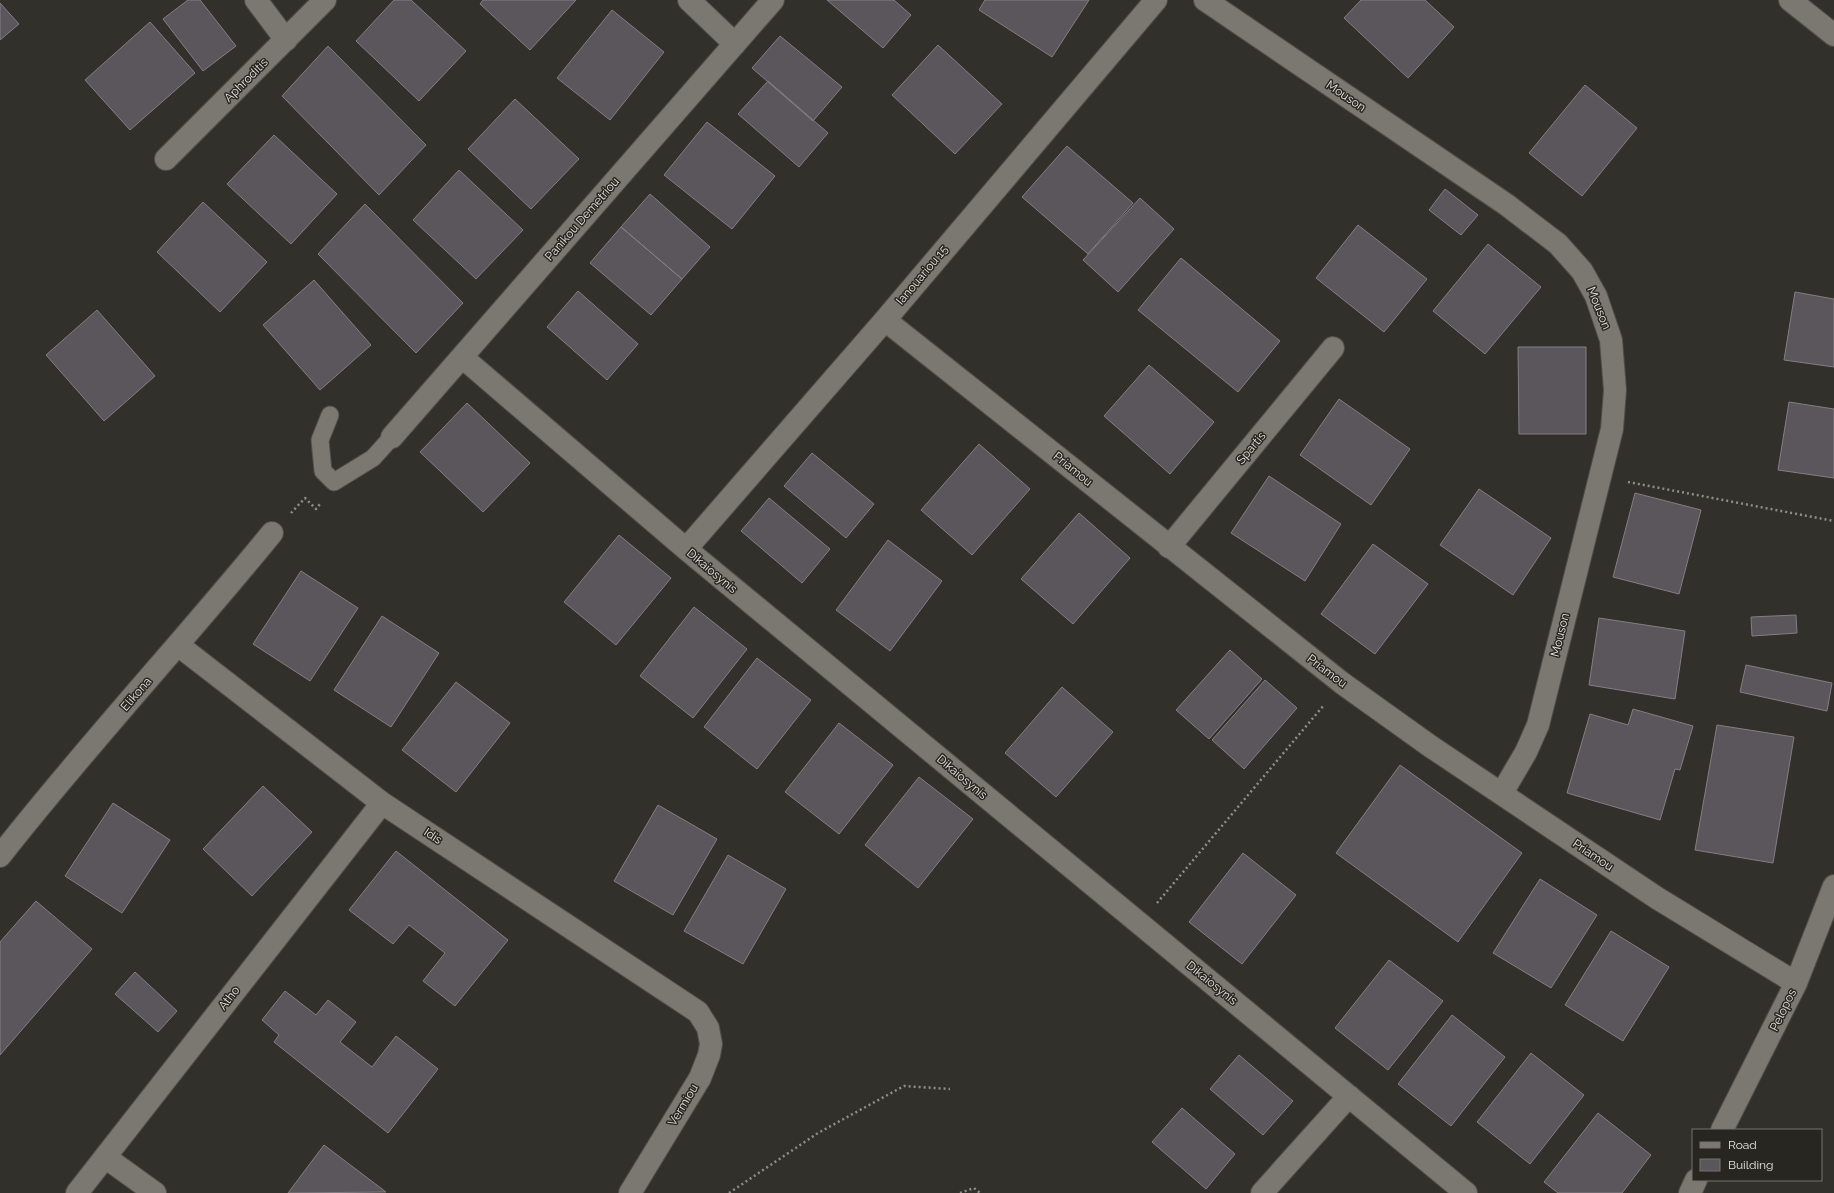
<svg xmlns="http://www.w3.org/2000/svg" width="1834" height="1193" viewBox="0 0 1834 1193" font-family="Raleway,sans-serif">
  <rect width="100%" height="100%" fill="#32302a"/>
  <path fill="#5b565c" stroke="#837e84" d="M188 0H200L236 46 203 71 163 19Z
    M394 0H411L466 51 419 101 356 41Z
    M483 0H576L530 50 480 4Z
    M827 0H894L911 15 883 48Z
    M985 0H1089L1052 57 979 10Z
    M1361 0H1425L1454 27 1408 78 1344 18Z
    M0 3 19 24 0 40Z
    M612 10 664 52 610 120 557 78Z
    M150 22 195 73 130 130 85 80Z
    M780 36 842 87 813 121 752 68Z
    M938 45 1002 104 955 154 892 95Z
    M328 46 426 145 379 195 282 96Z
    M768 81 828 133 799 167 738 114Z
    M1585 85 1637 128 1582 196 1529 153Z
    M515 99 579 159 531 209 468 149Z
    M707 122 775 176 732 229 664 175Z
    M274 135 337 194 291 244 227 184Z
    M1067 146 1133 203 1088 254 1022 197Z
    M459 170 523 230 476 279 413 220Z
    M1445 189 1478 215 1461 235 1429 210Z
    M650 194 710 247 682 279 621 227Z
    M1140 198 1174 229 1118 292 1083 260Z
    M203 202 267 262 220 312 157 252Z
    M365 204 463 303 416 353 318 254Z
    M1358 225 1427 279 1384 332 1316 278Z
    M621 227 682 279 651 315 590 263Z
    M1488 244 1541 287 1485 354 1433 311Z
    M1181 258 1280 341 1238 392 1138 310Z
    M314 280 371 345 320 390 263 325Z
    M578 291 638 344 607 380 547 327Z
    M1795 292 1834 299V367L1784 360Z
    M97 310 155 376 104 421 46 355Z
    M1518 347H1586V434H1519Z
    M1149 365 1214 422 1170 474 1104 416Z
    M1339 399 1410 449 1371 505 1300 455Z
    M1789 402 1834 409V478L1778 470Z
    M467 403 530 463 483 512 420 452Z
    M979 444 1030 489 972 555 921 510Z
    M812 453 874 504 846 538 784 486Z
    M1269 476 1341 524 1305 581 1231 533Z
    M1479 489 1551 538 1513 595 1440 545Z
    M1635 493 1701 510 1679 594 1613 577Z
    M769 498 830 549 802 583 741 531Z
    M1079 513 1130 558 1073 624 1021 579Z
    M619 535 671 578 616 645 564 602Z
    M888 540 942 581 890 651 836 610Z
    M1373 544 1428 584 1375 654 1321 614Z
    M301 571 358 608 310 681 253 644Z
    M694 607 747 649 693 718 640 676Z
    M1796 615 1797 633 1752 636 1751 617Z
    M382 616 439 653 391 727 334 690Z
    M1599 618 1685 631 1675 699 1589 685Z
    M1230 650 1262 679 1209 739 1176 710Z
    M757 658 811 700 757 769 704 727Z
    M1746 665 1832 683 1827 711 1740 692Z
    M1265 680 1297 708 1244 769 1212 740Z
    M456 682 510 723 456 792 402 750Z
    M1062 687 1113 732 1056 797 1005 753Z
    M1633 709 1693 726 1680 770 1675 769 1660 820 1567 793 1590 714 1628 725Z
    M839 723 893 765 839 834 785 792Z
    M1717 725 1794 737 1773 863 1695 850Z
    M1400 765 1522 853 1458 942 1336 853Z
    M919 777 973 819 918 888 865 845Z
    M263 786 312 832 252 896 203 849Z
    M113 803 170 840 122 913 65 876Z
    M658 805 717 839 673 915 614 881Z
    M396 851 508 940 455 1006 423 981 445 953 409 925 393 944 349 910Z
    M1243 853 1296 895 1242 964 1189 922Z
    M728 855 786 889 743 964 684 931Z
    M1540 879 1597 915 1551 988 1493 953Z
    M36 901 92 949 0 1055V942Z
    M1611 931 1669 967 1623 1041 1565 1005Z
    M1389 960 1443 1001 1388 1070 1335 1028Z
    M135 972 177 1011 158 1032 115 994Z
    M285 991 316 1015 328 1000 356 1022 340 1042 372 1067 396 1036 438 1069 388 1133 274 1042 279 1035 262 1020Z
    M1452 1015 1505 1057 1451 1126 1398 1084Z
    M1531 1053 1584 1095 1530 1164 1477 1122Z
    M1239 1055 1293 1101 1263 1135 1210 1089Z
    M1182 1108 1235 1154 1206 1189 1152 1142Z
    M1598 1113 1651 1155 1622 1193H1558L1544 1182Z
    M324 1145 386 1192 288 1193Z"/>
  <g fill="none" stroke-linecap="round" stroke-linejoin="round">
    <g stroke="#4f4e49" stroke-width="19">
      <path id="lane" d="M330 415 320 440 323 471 334 482 373 458 392 437"/>
    </g>
    <g stroke="#4f4e49" stroke-width="24">
      <path id="street" d="M256 0 286 40
        M689 0 735 44
        M1205 0 1507 205 1558 244 1582 271 1596 296 1611 340 1615 390 1612 429 1538 725 1526 752 1502 793
        M1790 0 1834 35
        M166 159 325 0
        M885 320 1342 683 1430 746 1657 898 1796 983
        M462 357 686 549 1466 1193
        M392 437 773 0
        M1169 547 1333 348
        M686 549 885 320 1156 0
        M178 645 382 803 698 1012 708 1028 711 1044 709 1055 700 1078 630 1193
        M0 856C87 745 183 642 272 533
        M1722 1130 1796 983 1834 886
        M105 1157 155 1193
        M77 1193 382 803
        M1262 1193 1349 1096
        M1690 1193 1696 1180"/>
    </g>
    <path stroke="#908e89" stroke-width="2.5" stroke-dasharray="2 3" stroke-linecap="butt" d="M1628 482 1834 521
      M291 513 305 498 316 509 320 504
      M1157 903 1324 705
      M729 1193 818 1133 904 1086 950 1089
      M960 1193 974 1188 980 1193"/>
    <use href="#lane" stroke="#7a7871" stroke-width="17"/>
    <use href="#street" stroke="#7a7871" stroke-width="22"/>
  </g>
  <g text-anchor="middle" stroke-width="3" stroke-linejoin="round" paint-order="stroke">
    <g font-size="12" fill="#e7e6e2" stroke="#282620">
      <text transform="translate(246 80) rotate(-45)" y="4">Aphroditis</text>
      <text transform="translate(1346 96) rotate(34)" y="4">Mouson</text>
      <text transform="translate(582 219) rotate(-49)" y="4">Panikou Demetriou</text>
      <text transform="translate(922 275) rotate(-50)" y="4">Ianouariou 15</text>
      <text transform="translate(1599 308) rotate(68)" y="4">Mouson</text>
      <text transform="translate(1251 448) rotate(-50)" y="4">Spartis</text>
      <text transform="translate(1073 469) rotate(39)" y="4">Priamou</text>
      <text transform="translate(712 571) rotate(40)" y="4">Dikaiosynis</text>
      <text transform="translate(1560 635) rotate(-76)" y="4">Mouson</text>
      <text transform="translate(1327 671) rotate(37)" y="4">Priamou</text>
      <text transform="translate(136 694) rotate(-49)" y="4">Elikona</text>
      <text transform="translate(962 777) rotate(40)" y="4">Dikaiosynis</text>
      <text transform="translate(433 836) rotate(33)" y="4">Idis</text>
      <text transform="translate(1593 855) rotate(34)" y="4">Priamou</text>
      <text transform="translate(1212 983) rotate(39)" y="4">Dikaiosynis</text>
      <text transform="translate(229 998) rotate(-52)" y="4">Atho</text>
      <text transform="translate(1783 1010) rotate(-64)" y="4">Pelopos</text>
      <text transform="translate(683 1105) rotate(-59)" y="4">Vermiou</text>
    </g>
  </g>
  <rect x="1692" y="1129" width="130" height="52" fill="#282620" stroke="#74736e"/>
  <rect x="1700" y="1142" width="20" height="6" fill="#7a7871" stroke="#74736e"/>
  <text x="1728" y="1149" font-size="12" fill="#e7e6e2">Road</text>
  <rect x="1700" y="1159" width="20" height="12" fill="#5b565c" stroke="#74736e"/>
  <text x="1728" y="1169" font-size="12" fill="#e7e6e2">Building</text>
</svg>
